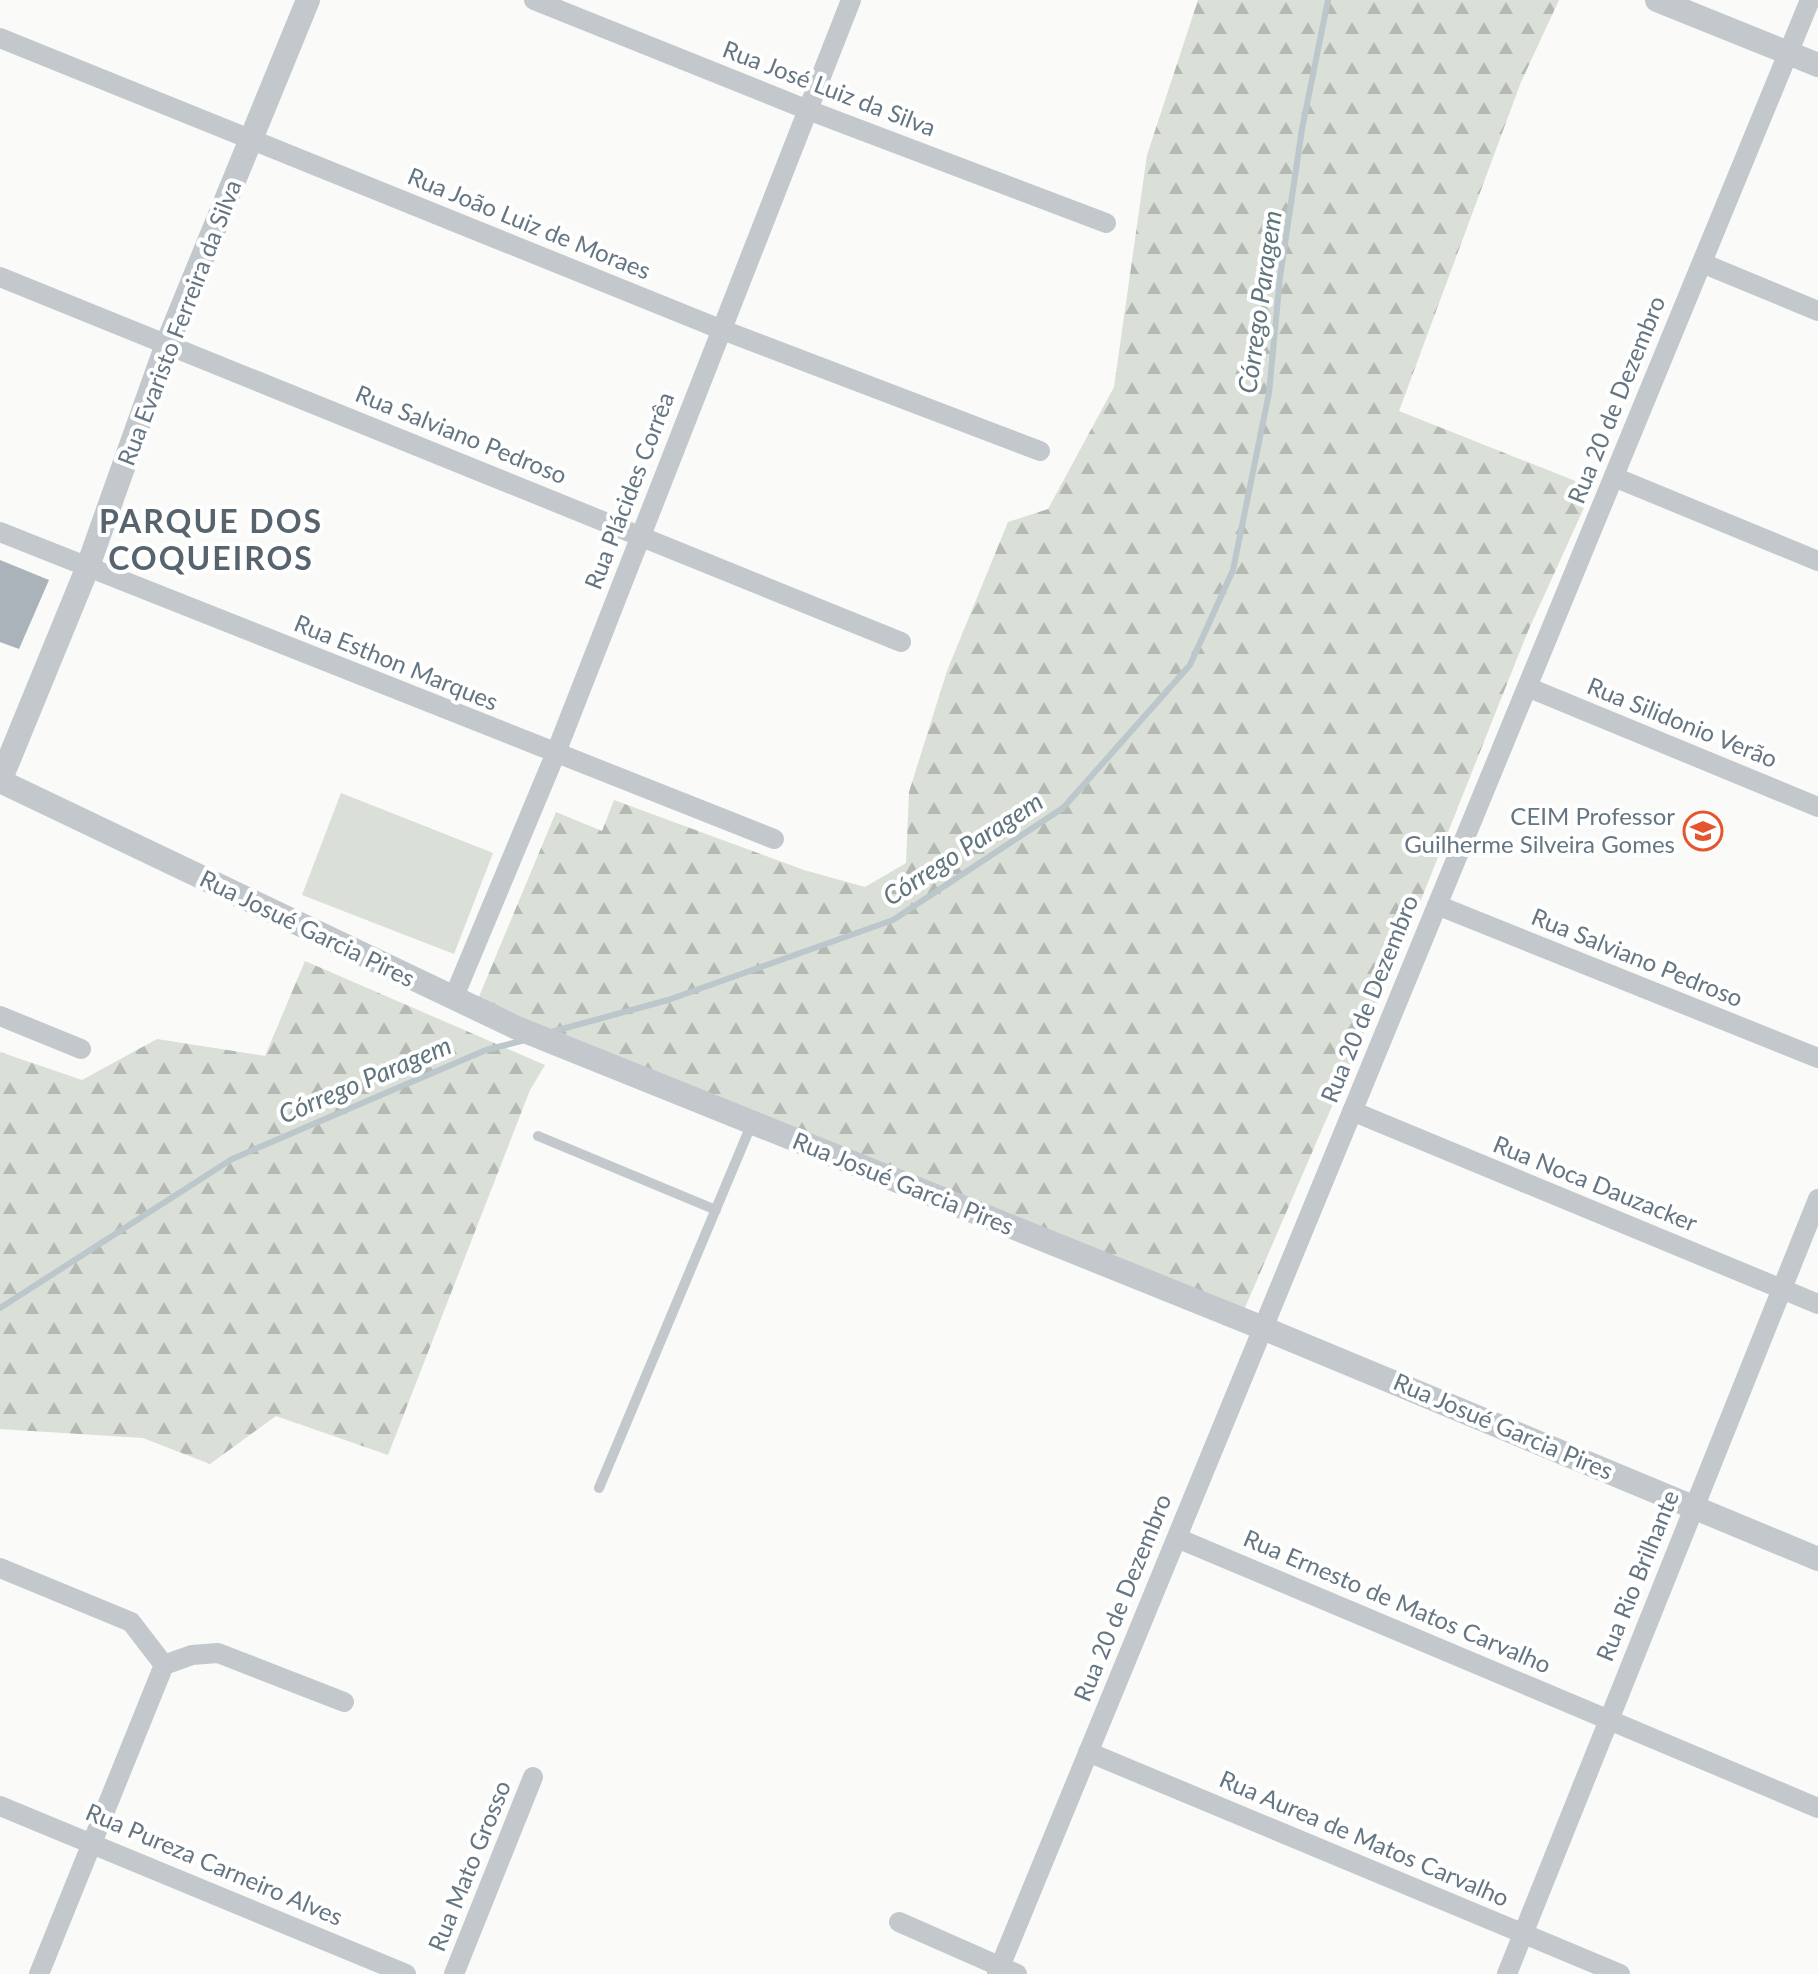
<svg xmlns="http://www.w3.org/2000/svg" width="1818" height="1974" viewBox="0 0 1818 1974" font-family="Lato,sans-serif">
  <defs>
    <pattern id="forest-firs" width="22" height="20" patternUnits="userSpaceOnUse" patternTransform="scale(2)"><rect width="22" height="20" fill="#dadfd7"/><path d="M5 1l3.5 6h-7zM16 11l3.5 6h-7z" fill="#b4b9b4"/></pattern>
  </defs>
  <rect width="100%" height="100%" fill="#fafaf8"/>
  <path fill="url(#forest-firs)" d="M1198 0H1559L1521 82 1399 411 1593 488 1528 631 1421 900 1244 1310 478 999 556 812 602 831 614 800 804 870 865 887 906 863 909 792 947 671 1008 522 1048 509 1114 387 1147 155Z
    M305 961 545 1065 530 1090 388 1455 276 1416 210 1464 143 1438 0 1429V1052L82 1080 157 1039 265 1056Z"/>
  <path fill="#dadfd7" d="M341 793 493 853 454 954 302 895Z"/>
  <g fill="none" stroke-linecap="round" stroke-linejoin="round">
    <path stroke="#bbc7cb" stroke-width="6" d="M551 1032 668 1000 893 920 1063 808 1190 665 1233 570 1269 393 1280 277 1302 129 1328 0
      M0 1308 232 1159 486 1050 525 1040"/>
  </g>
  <path fill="#aab3b9" d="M0 560 49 580 19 649 0 642Z"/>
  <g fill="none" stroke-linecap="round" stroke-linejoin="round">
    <path stroke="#c3c8cc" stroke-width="10" d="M538 1136 716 1210
      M599 1488 752 1123"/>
    <path stroke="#c3c8cc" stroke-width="20" d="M534 0 808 110 1106 223
      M0 38 720 329 1040 451
      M1702 263 1818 311
      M0 277 901 642
      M1614 477 1818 561
      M0 532 774 839
      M1527 687 1818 807
      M1437 905 1818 1058
      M453 999 555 755 851 0
      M0 1016 81 1049
      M1352 1111 1818 1304
      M1177 1538 1818 1808
      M0 1568 131 1622 164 1665
      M164 1665 192 1655 218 1653 344 1702
      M1088 1752 1620 1974
      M0 1806 406 1974
      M899 1922 1017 1974
      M39 1974 164 1665
      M454 1974 533 1777
      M997 1974 1810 0
      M1507 1974 1818 1199"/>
    <path stroke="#c3c8cc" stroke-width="24" d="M1657 0 1818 65
      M0 781 515 1027 1263 1328 1818 1559
      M0 781 87 569 167 344 308 0"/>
  </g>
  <defs>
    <g id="school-ring" transform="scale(2)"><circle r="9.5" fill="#fff" stroke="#e4572e" stroke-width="1.5"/><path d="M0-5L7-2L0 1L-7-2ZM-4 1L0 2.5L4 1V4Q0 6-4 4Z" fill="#e4572e"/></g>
  </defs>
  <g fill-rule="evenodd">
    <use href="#school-ring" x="1703" y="831"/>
  </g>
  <g text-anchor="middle" stroke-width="8" stroke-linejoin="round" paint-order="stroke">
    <g font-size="24" fill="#657683" stroke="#fff">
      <text transform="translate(829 89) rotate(21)" y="8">Rua José Luiz da Silva</text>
      <text transform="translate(529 224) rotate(22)" y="8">Rua João Luiz de Moraes</text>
      <text transform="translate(180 323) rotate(-69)" y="8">Rua Evaristo Ferreira da Silva</text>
      <text transform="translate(1617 400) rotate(-68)" y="8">Rua 20 de Dezembro</text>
      <text transform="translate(461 435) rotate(22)" y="8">Rua Salviano Pedroso</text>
      <text transform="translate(630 491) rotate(-69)" y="8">Rua Plácides Corrêa</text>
      <text transform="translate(396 663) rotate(22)" y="8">Rua Esthon Marques</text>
      <text transform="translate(1682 723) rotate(22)" y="8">Rua Silidonio Verão</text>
      <text transform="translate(307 929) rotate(26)" y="8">Rua Josué Garcia Pires</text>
      <text transform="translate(1637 958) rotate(22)" y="8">Rua Salviano Pedroso</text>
      <text transform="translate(1370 999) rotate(-68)" y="8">Rua 20 de Dezembro</text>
      <text transform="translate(903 1184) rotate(22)" y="8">Rua Josué Garcia Pires</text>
      <text transform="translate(1595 1184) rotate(22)" y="8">Rua Noca Dauzacker</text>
      <text transform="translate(1503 1427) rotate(23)" y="8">Rua Josué Garcia Pires</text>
      <text transform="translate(1638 1576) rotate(-68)" y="8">Rua Rio Brilhante</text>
      <text transform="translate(1123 1598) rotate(-68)" y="8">Rua 20 de Dezembro</text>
      <text transform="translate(1397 1602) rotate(23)" y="8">Rua Ernesto de Matos Carvalho</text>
      <text transform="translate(1364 1839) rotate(23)" y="8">Rua Aurea de Matos Carvalho</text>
      <text transform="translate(214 1865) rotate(23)" y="8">Rua Pureza Carneiro Alves</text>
      <text transform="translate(470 1866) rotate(-68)" y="8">Rua Mato Grosso</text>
    </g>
    <g font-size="24" fill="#657683" stroke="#fff" text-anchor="end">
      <text x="1675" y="825">CEIM Professor<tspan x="1675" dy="28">Guilherme Silveira Gomes</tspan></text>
    </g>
    <g font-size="26" font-style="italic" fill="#60757c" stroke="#fff">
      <text transform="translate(1260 302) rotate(-82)" y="9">Córrego Paragem</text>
      <text transform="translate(963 849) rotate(-33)" y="9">Córrego Paragem</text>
      <text transform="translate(365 1080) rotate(-23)" y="9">Córrego Paragem</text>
    </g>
    <g font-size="32" font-weight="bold" letter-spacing="2" fill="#57646e" stroke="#fff">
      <text x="211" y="533">PARQUE DOS<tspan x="211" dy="37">COQUEIROS</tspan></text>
    </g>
  </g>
</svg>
